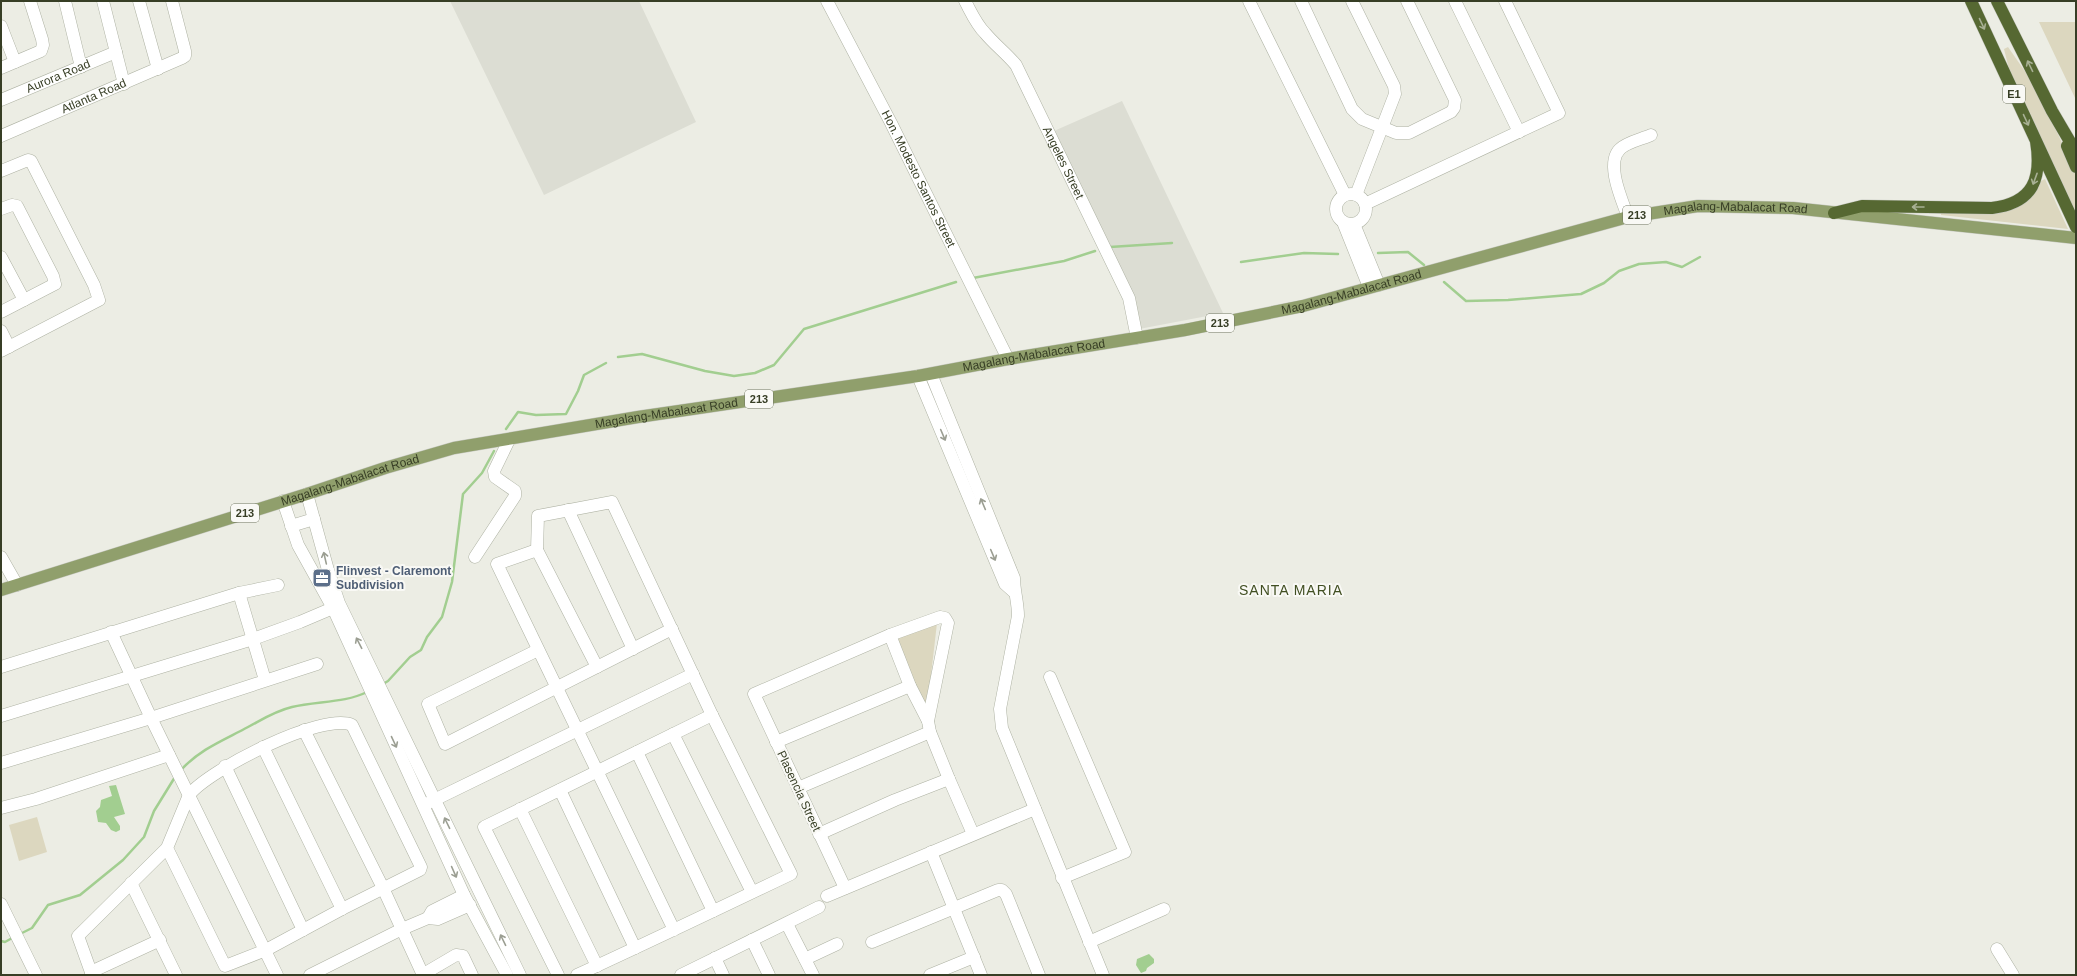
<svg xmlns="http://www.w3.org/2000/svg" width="2077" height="976" viewBox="0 0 2077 976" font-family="Arial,sans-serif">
  <rect width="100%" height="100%" fill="#ecede4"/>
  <path fill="#dcddd3" d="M450 1H639L696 122 544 195Z
    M1122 101 1223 313 1139 329 1054 131Z"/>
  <path fill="#dcd7bf" d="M2039 22H2076V100Z
    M2008 47 2036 87 2076 173V213L2010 73 2004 49Z
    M2045 179 2068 229 1941 215V209L1977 211 2030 196 2038 188 2041 181Z
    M937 623 927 710 895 638Z
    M37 817 47 852 19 861 9 825Z"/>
  <path fill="#a2ce90" d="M116 785 125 814 114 817 120 826V830L116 832 111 830 106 823 98 822 96 811 100 807 101 800 112 796 109 786Z
    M1149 954 1154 959V963L1147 968 1146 971 1141 973 1136 965 1137 959Z"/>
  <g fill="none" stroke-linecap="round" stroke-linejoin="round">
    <path stroke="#a2ce90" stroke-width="2.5" d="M1110 247 1172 243
      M1378 253 1408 252 1424 265
      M1241 262 1304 253 1338 254
      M973 278 1064 261 1095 251
      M1444 282 1466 301 1508 300 1581 294 1604 283 1619 271 1639 264 1666 262 1682 267 1700 257
      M618 357 642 354 705 371 734 376 755 373 774 365 804 329 956 282
      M506 429 518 412 536 415 566 414 578 391 584 375 606 363
      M383 684 388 681 410 657 421 650 427 637 442 617 452 582 463 494 482 473 494 451
      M181 770C200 749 224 740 248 727 263 719 275 711 292 707 317 701 345 703 367 692
      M20 934 32 928 48 905 80 895 123 860 144 837 154 811 175 777
      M1 941 5 942 14 937"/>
    <g stroke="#aeb2a3" stroke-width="13">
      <g id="minor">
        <path d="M65 1 81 67"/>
        <path d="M103 1 124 84"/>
        <path d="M139 1 158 69"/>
        <path id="s1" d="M827 1 891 123 1008 359"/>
        <path id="s2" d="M965 1C971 12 976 24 985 33 995 45 1006 53 1016 65L1129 298 1137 338"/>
        <path d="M1249 1 1345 195"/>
        <path d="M1301 1 1352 109 1362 119 1396 133H1409L1451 112 1454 108 1455 100 1407 1"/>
        <path d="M1352 1 1394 86 1395 94 1356 195"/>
        <path d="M1455 1 1519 132"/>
        <path d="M1 26 15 62"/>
        <path d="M1 68 41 51 43 45 42 39 30 1"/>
        <path id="s3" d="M1 100 116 52"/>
        <path id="s4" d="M1 136 182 58 185 56V51L172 1"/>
        <path d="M1 171 28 160 31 161 94 285 99 300 1 351"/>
        <circle cx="1351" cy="209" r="15"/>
        <path d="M1365 204 1559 113 1505 1"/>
        <path d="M1 209 12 205 17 206 53 276 55 284 1 312"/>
        <path d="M1628 217C1622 200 1605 163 1620 149 1627 142 1642 139 1651 135"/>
        <path d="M1343 222 1369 287"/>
        <path d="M1354 224 1379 285"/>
        <path d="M1 257 24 300"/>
        <path d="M1 331 9 347"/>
        <path d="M931 374 1014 578C1014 591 1018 602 1018 616L1000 709 1002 728 1103 975"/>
        <path d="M918 376 1005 584 1014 592"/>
        <path d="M307 494 328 570 339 603 520 975"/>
        <path d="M283 501 298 545 333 608 464 895 507 975"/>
        <path d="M568 510 633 649"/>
        <path d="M291 526 314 519"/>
        <path d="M537 550 597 667"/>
        <path d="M1 557 17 585"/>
        <path d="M475 557 515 496V491L495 477 494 471 509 440"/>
        <path d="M239 593 265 680"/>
        <path d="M111 632 151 718 277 975"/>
        <path d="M890 635 910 686 928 721 930 732 949 779 973 834"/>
        <path d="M538 650 428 704 445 744 672 629"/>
        <path d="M1 667 239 593 278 585"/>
        <path d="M1050 677 1125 852 1062 878"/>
        <path d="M1 716 253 639 300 622 333 608 338 604"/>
        <path d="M304 730 383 888 423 975"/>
        <path d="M673 734 752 892"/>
        <path d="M776 742 910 686"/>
        <path d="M263 747 342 909"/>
        <path d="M637 752 713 911"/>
        <path d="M1 763 151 718 317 664"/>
        <path d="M225 766 303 930"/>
        <path d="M798 788 930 732"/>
        <path d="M560 790 635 948"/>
        <path d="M430 802 693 674"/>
        <path d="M1 808 36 799 169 755"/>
        <path d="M520 809 597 966"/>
        <path d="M819 834 895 800 949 779"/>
        <path d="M931 852 981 975"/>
        <path d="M131 883 176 975"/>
        <path d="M845 888 754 694 890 635 940 617 945 618 948 623 928 721"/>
        <path d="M827 896 1035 809"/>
        <path d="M1 904 36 975"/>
        <path d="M428 918 432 911 464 895"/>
        <path d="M787 924 813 975"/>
        <path d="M752 940 769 975"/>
        <path d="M872 942 998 890H1002L1006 894 1039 975"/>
        <path d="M1089 942 1164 909"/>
        <path d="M1997 949 2013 975"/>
        <path d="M715 958 723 975"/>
        <path d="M805 959 837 944"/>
        <path d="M91 972 160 940"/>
        <path d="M92 975 78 936 167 848 189 795C210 769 322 712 352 725L421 867 420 870 342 909 266 950 225 966 167 848"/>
        <path d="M310 975 402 929 428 918 438 919 470 905"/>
        <path d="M422 975 456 955 463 956 472 975"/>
        <path d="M558 975 484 827 712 715"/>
        <path d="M577 975C649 942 720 908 791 874L712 715 612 502 538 516 537 550 497 564 674 930"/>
        <path d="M681 975 819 907"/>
        <path d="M930 975 974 957"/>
      </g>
    </g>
    <g stroke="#c7c9c2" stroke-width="13">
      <g id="major">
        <path id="s5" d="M1 590 307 494 385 468 454 448 638 417 918 376 1008 359 1185 330 1303 306 1628 217 1698 206 1793 208 2076 238"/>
      </g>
    </g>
    <g stroke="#c7c9c2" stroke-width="13">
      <path id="highway" d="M1971 1 2076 227
        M1997 1 2052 111 2076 152
        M2067 146 2076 167
        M1834 213 1862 206 1992 208C2034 203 2042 178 2036 141"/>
    </g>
    <use href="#minor" stroke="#fff" stroke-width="12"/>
    <use href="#major" stroke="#909f6c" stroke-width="12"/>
    <use href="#highway" stroke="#566832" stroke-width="12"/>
  </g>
  <defs><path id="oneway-shaft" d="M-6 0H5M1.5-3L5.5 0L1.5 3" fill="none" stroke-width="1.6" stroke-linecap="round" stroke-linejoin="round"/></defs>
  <g stroke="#a8b094">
    <use href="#oneway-shaft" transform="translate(1982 24) rotate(65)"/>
    <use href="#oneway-shaft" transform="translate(2030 66) rotate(-116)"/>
    <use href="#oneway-shaft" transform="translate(2026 120) rotate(65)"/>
    <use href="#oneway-shaft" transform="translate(2035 179) rotate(110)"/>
    <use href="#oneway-shaft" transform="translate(1918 207) rotate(-180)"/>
  </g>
  <g stroke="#9b9e92">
    <use href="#oneway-shaft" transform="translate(943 435) rotate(67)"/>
    <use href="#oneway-shaft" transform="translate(983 504) rotate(-113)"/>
    <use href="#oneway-shaft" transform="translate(993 555) rotate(67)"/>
    <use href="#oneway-shaft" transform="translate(325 558) rotate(-103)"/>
    <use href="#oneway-shaft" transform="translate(359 643) rotate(-117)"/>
    <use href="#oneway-shaft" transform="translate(394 742) rotate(65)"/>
    <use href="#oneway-shaft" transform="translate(447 823) rotate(-116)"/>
    <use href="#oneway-shaft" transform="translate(454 872) rotate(66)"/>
    <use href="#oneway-shaft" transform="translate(503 940) rotate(-116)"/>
  </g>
  <defs>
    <g id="office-square" transform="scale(1)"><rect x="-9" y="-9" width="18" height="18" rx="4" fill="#5c6f8a" stroke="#f9f9f5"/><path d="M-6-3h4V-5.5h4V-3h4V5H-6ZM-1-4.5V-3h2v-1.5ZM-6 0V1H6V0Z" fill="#fff"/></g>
  </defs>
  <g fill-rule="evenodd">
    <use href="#office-square" x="322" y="578"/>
  </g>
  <g text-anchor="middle" stroke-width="4" stroke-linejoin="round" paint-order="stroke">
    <g fill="#f9f9f5" stroke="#717663" stroke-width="1">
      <rect x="2003" y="85" width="22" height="18" rx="3"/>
      <rect x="1623" y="206" width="28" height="18" rx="3"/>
      <rect x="1206" y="314" width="28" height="18" rx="3"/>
      <rect x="745" y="390" width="28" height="18" rx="3"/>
      <rect x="231" y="504" width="28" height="18" rx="3"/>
    </g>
    <g font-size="11" font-weight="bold" fill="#373e25">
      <text x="2014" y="98">E1</text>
      <text x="1637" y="219">213</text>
      <text x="1220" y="327">213</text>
      <text x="759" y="403">213</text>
      <text x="245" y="517">213</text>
    </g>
    <g font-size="12" fill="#373e25" stroke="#f9f9f5">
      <text dy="4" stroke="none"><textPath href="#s3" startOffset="62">Aurora Road</textPath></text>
      <text dy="4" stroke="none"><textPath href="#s4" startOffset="101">Atlanta Road</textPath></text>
      <text dy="4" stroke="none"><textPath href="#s2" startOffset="191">Angeles Street</textPath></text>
      <text dy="4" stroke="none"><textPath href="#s1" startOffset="200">Hon. Modesto Santos Street</textPath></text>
      <text dy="4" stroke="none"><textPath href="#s5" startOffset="1781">Magalang-Mabalacat Road</textPath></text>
      <text dy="4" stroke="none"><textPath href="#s5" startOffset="1386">Magalang-Mabalacat Road</textPath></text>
      <text dy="4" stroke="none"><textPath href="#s5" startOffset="1062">Magalang-Mabalacat Road</textPath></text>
      <text dy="4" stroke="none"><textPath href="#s5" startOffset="690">Magalang-Mabalacat Road</textPath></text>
      <text dy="4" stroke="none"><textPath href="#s5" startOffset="366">Magalang-Mabalacat Road</textPath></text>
      <text transform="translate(799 791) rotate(65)" y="4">Plasencia Street</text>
    </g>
    <g font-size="12" font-weight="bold" fill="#4e5e75" stroke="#f9f9f5" text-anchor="start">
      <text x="336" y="575">Flinvest - Claremont<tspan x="336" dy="14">Subdivision</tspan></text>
    </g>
    <g font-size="14" letter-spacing="1" fill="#414f22" stroke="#f9f9f5">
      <text x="1291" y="595">SANTA MARIA</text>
    </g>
  </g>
  <rect width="2077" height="976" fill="none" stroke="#373e25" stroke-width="4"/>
</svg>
